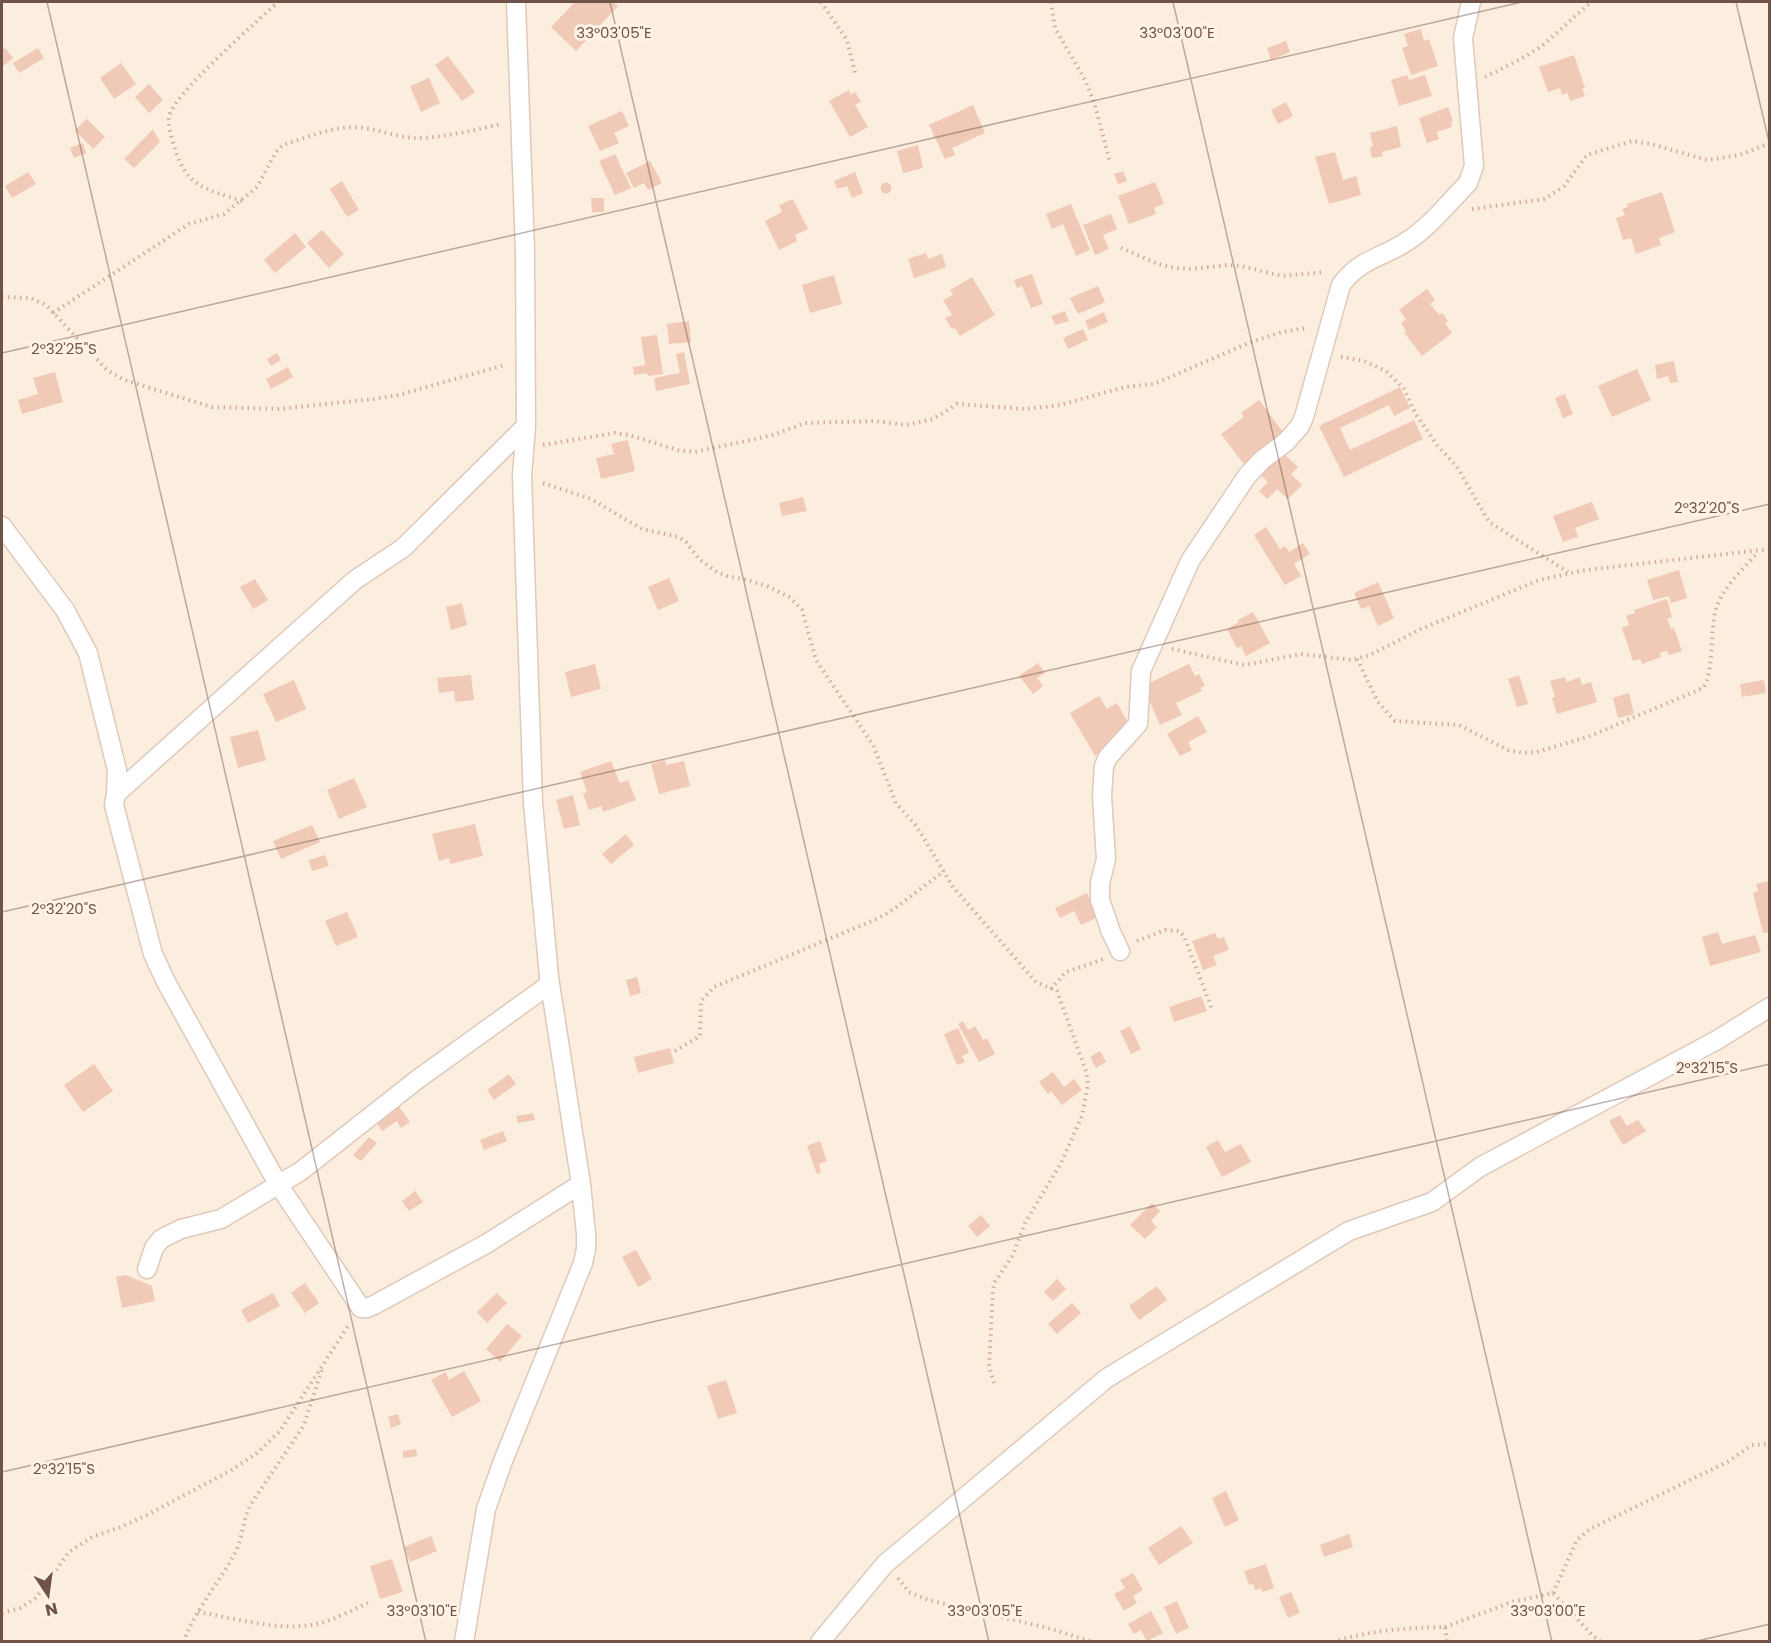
<svg xmlns="http://www.w3.org/2000/svg" width="1771" height="1643" viewBox="0 0 1771 1643" font-family="Poppins,sans-serif">
  <rect width="100%" height="100%" fill="#fbeedf"/>
  <path fill="#f0c9b7" d="M575 2H613L618 6 576 51 551 27Z
    M1421 29 1424 41 1429 39 1438 66 1411 75 1402 48 1408 46 1404 34Z
    M1286 41 1290 52 1271 60 1267 48Z
    M5 48 13 58 2 67V50Z
    M38 48 44 58 19 73 13 63Z
    M1574 55 1585 88H1582L1585 96 1570 101 1568 93 1562 95 1560 88 1548 92 1539 67Z
    M448 56 475 92 462 101 435 65Z
    M121 63 136 84 114 99 100 78Z
    M1407 75 1409 80 1425 75 1432 96 1399 106 1391 80Z
    M429 78 440 103 421 112 410 86Z
    M149 84 163 100 149 113 135 97Z
    M849 90 851 94 855 92 861 102 855 105 868 127 850 137 829 101Z
    M1286 102 1293 116 1278 124 1271 110Z
    M973 105 985 133 952 148 955 155 945 159 929 125Z
    M1448 107 1453 121 1451 122 1452 127 1437 132 1439 139 1427 143 1419 118Z
    M622 111 629 126 614 133 619 143 600 151 588 126Z
    M87 119 105 137 93 149 75 130Z
    M1397 126 1401 147 1382 152 1383 156 1372 158 1370 147 1373 146 1370 133Z
    M153 129 160 142 134 168 124 159Z
    M83 143 86 153 74 158 70 148Z
    M918 145 923 168 903 173 897 151Z
    M1335 152 1343 180 1356 176 1361 195 1329 204 1315 157Z
    M615 154 631 188 615 195 599 161Z
    M650 161 662 183 648 190 644 183 634 188 626 173Z
    M1123 171 1127 181 1118 184 1114 174Z
    M28 172 36 184 12 198 5 186Z
    M855 172 863 193 852 198 847 186 837 189 834 181Z
    M342 181 359 210 347 217 330 189Z
    M1155 182 1164 204 1154 208 1156 214 1129 224 1118 196Z
    M880.5 188a5.5 5.5 0 1 1 11 0a5.5 5.5 0 1 1-11 0Z
    M1662 192 1675 232 1659 238 1661 245 1636 254 1631 238 1623 240 1616 218 1625 215 1622 209 1628 207 1627 204Z
    M591 198H604V212H592Z
    M793 199 808 229 795 235 797 241 779 250 765 221 782 212 779 205Z
    M1071 204 1090 250 1076 256 1063 224 1052 229 1046 214Z
    M1111 214 1117 229 1103 235 1109 249 1095 255 1083 225Z
    M322 230 344 254 329 268 307 243Z
    M295 233 306 247 275 273 264 260Z
    M926 253 928 259 942 254 946 267 914 278 908 259Z
    M1032 274 1043 304 1031 308 1022 286 1017 288 1014 280Z
    M834 275 842 304 810 313 802 285Z
    M972 277 995 315 960 336 955 328 952 329 945 318 952 315 943 300 953 295 950 290Z
    M1098 286 1105 302 1078 314 1070 298Z
    M1427 289 1435 300 1430 304 1439 315 1442 313 1448 321 1445 323 1452 333 1422 356 1404 332 1406 331 1401 323 1406 319 1399 310Z
    M1065 311 1069 321 1055 325 1051 316Z
    M1104 312 1108 322 1089 330 1085 321Z
    M689 321 691 342 669 344 667 324Z
    M1083 329 1088 340 1068 349 1063 338Z
    M657 335 663 374 648 376 647 373 634 375 633 367 645 365 641 337Z
    M684 352 690 384 656 391 654 378 680 373 676 354Z
    M277 353 281 360 271 366 267 359Z
    M1674 361 1678 382 1670 383 1668 376 1657 379 1655 365Z
    M288 367 293 377 271 389 266 379Z
    M1637 369 1651 400 1612 417 1598 386Z
    M55 372 63 402 22 414 18 400 38 394 33 378Z
    M1400 387 1410 408 1394 416 1389 405 1340 428 1350 450 1414 420 1423 439 1344 477 1319 426Z
    M1565 394 1573 414 1563 418 1555 398Z
    M1259 400 1283 432 1251 456 1254 461 1246 467 1221 434 1244 417 1241 413Z
    M628 440 635 471 601 479 596 458 614 454 611 444Z
    M1283 453 1298 467 1291 474 1302 485 1288 499 1277 489 1267 499 1259 491 1268 482 1261 475Z
    M803 497 807 511 782 516 779 503Z
    M1592 502 1599 519 1575 528 1578 537 1563 542 1553 516Z
    M1266 527 1280 549 1285 546 1289 552 1303 543 1310 554 1294 564 1301 576 1285 585 1254 535Z
    M1679 570 1687 598 1671 603 1669 596 1653 600 1647 580Z
    M669 578 679 601 658 610 648 587Z
    M255 579 268 600 253 609 240 587Z
    M1378 582 1394 618 1378 626 1369 606 1361 609 1354 593Z
    M1667 599 1672 617 1667 619 1671 629 1674 628 1682 651 1669 655 1667 651 1660 653 1661 657 1642 664 1640 659 1633 661 1622 628 1629 625 1626 616 1635 613 1634 610Z
    M462 603 467 625 451 630 446 607Z
    M1253 612 1270 643 1246 656 1241 646 1237 648 1227 629 1239 622 1238 620Z
    M1038 663 1045 673 1037 678 1043 686 1033 694 1019 676Z
    M595 664 601 689 571 697 565 672Z
    M1189 664 1195 676 1199 674 1205 686 1200 688 1202 691 1176 703 1182 715 1160 725 1143 686Z
    M471 675 474 700 455 702 454 691 439 693 437 678Z
    M1519 675 1528 704 1517 707 1508 679Z
    M1565 677 1567 682 1580 677 1582 685 1591 682 1597 702 1557 714 1552 698 1555 697 1550 681Z
    M294 680 306 709 276 722 263 694Z
    M1764 680 1766 693 1742 697 1740 684Z
    M1629 693 1634 714 1618 718 1613 698Z
    M1099 696 1107 709 1117 703 1132 730 1115 744 1095 756 1070 713Z
    M1198 716 1207 732 1188 742 1192 750 1180 756 1167 734Z
    M258 730 266 760 238 768 230 737Z
    M665 760 666 765 684 761 690 786 659 794 651 764Z
    M611 761 620 783 628 780 636 800 603 812 601 806 589 810 583 794 587 792 580 772Z
    M354 778 367 807 339 819 327 790Z
    M573 795 580 825 564 829 556 800Z
    M475 824 483 856 450 864 449 858 439 861 432 834Z
    M312 825 320 842 281 859 273 841Z
    M626 834 634 845 611 864 602 854Z
    M325 855 329 866 312 871 309 860Z
    M1770 881V932L1763 933 1753 893 1758 891 1756 884Z
    M1087 893 1098 917 1081 925 1074 911 1060 918 1055 908Z
    M347 912 358 937 336 946 325 921Z
    M1718 932 1722 944 1755 935 1761 952 1710 966 1702 937Z
    M1215 933 1218 939 1224 937 1229 950 1213 956 1217 965 1203 970 1192 941Z
    M637 977 641 993 630 996 626 980Z
    M1201 996 1207 1011 1174 1022 1169 1007Z
    M963 1021 968 1030 975 1026 983 1040 987 1038 995 1054 979 1062 958 1024Z
    M1130 1026 1141 1049 1131 1054 1120 1031Z
    M958 1028 969 1053 962 1056 965 1062 957 1065 944 1034Z
    M670 1048 674 1063 638 1073 634 1057Z
    M1100 1051 1106 1062 1096 1068 1090 1057Z
    M94 1064 113 1091 83 1112 64 1085Z
    M1053 1072 1064 1087 1074 1079 1082 1090 1062 1105 1051 1091 1048 1094 1039 1082Z
    M509 1074 516 1084 494 1100 487 1090Z
    M398 1105 410 1122 401 1128 397 1121 382 1131 375 1121Z
    M533 1113 535 1120 518 1123 516 1116Z
    M1620 1115 1627 1126 1638 1120 1646 1131 1623 1145 1609 1121Z
    M503 1131 507 1141 484 1150 480 1140Z
    M369 1137 377 1143 361 1161 353 1155Z
    M1218 1140 1225 1152 1241 1144 1251 1162 1222 1177 1206 1147Z
    M820 1141 827 1161 819 1164 821 1172 817 1174 807 1146Z
    M415 1191 423 1202 409 1211 402 1201Z
    M1152 1203 1160 1211 1151 1221 1157 1227 1145 1239 1130 1225Z
    M981 1215 990 1226 977 1237 968 1226Z
    M636 1250 652 1279 638 1287 622 1257Z
    M126 1275 152 1286 155 1301 122 1308 116 1277Z
    M1057 1279 1066 1289 1053 1301 1044 1292Z
    M305 1283 319 1303 305 1313 291 1293Z
    M1157 1286 1167 1300 1139 1320 1129 1306Z
    M273 1293 280 1306 248 1323 241 1310Z
    M497 1293 507 1303 487 1323 477 1312Z
    M1072 1303 1081 1313 1057 1334 1048 1324Z
    M507 1324 522 1336 500 1362 486 1349Z
    M464 1371 481 1401 452 1417 431 1380 446 1372 449 1380Z
    M726 1380 737 1413 718 1419 707 1386Z
    M398 1414 401 1424 391 1428 388 1417Z
    M416 1449 417 1456 403 1458V1451Z
    M1226 1491 1239 1520 1225 1527 1212 1498Z
    M1181 1526 1193 1543 1159 1565 1148 1548Z
    M1349 1534 1353 1547 1324 1557 1320 1545Z
    M431 1536 437 1551 410 1562 404 1547Z
    M392 1559 403 1592 380 1599 370 1566Z
    M1266 1564 1274 1588 1262 1592 1261 1588 1255 1590 1253 1584 1249 1585 1244 1571Z
    M1133 1573 1143 1590 1133 1596 1137 1603 1124 1611 1114 1594 1125 1588 1120 1580Z
    M1291 1592 1300 1613 1288 1618 1279 1597Z
    M1177 1601 1189 1628 1176 1634 1164 1607Z
    M1151 1611 1163 1633 1147 1641 1141 1630 1134 1634 1128 1624Z"/>
  <g fill="none" stroke-linecap="round" stroke-linejoin="round">
    <g stroke="#dfc9bb" stroke-width="21">
      <path id="street" d="M526 426 403 548 355 580 116 794 114 805 153 954 166 982 278 1184 361 1308H367L374 1305 486 1244 581 1184
        M2 526 65 610 88 653 117 770 116 794
        M1120 951 1111 932 1100 900V883L1106 859 1102 796 1104 766 1108 757 1138 724 1141 671 1190 561 1247 476 1262 460 1286 442 1300 426 1304 417 1341 285C1359 259 1382 258 1406 242 1430 227 1448 203 1468 183L1474 166 1463 38 1471 2
        M147 1269 154 1248 161 1239 181 1229 221 1219 301 1171 418 1079 550 984
        M464 1642 486 1509 503 1461 583 1263 586 1249V1234L581 1184 549 977 533 803 522 476 526 426 525 251 516 2
        M820 1642 885 1564 1107 1378 1349 1231 1432 1202 1480 1167 1717 1040 1770 1007"/>
    </g>
    <path stroke="#d4ac9b" stroke-width="4" stroke-dasharray="1.5 4.5" stroke-linecap="butt" d="M821 2 847 40 856 77
      M1051 2 1055 28 1085 80 1094 102 1110 162
      M1485 77 1521 59 1542 46 1591 2
      M242 201C207 189 187 188 175 149 172 139 168 128 169 117 172 95 258 21 278 2
      M1472 209 1545 199 1564 186 1587 155 1632 141 1651 144 1707 160 1740 155 1770 143
      M1121 248 1158 264 1175 268 1191 269 1228 265 1241 266 1282 276 1325 272
      M2 297 30 298 46 305 107 370 124 380 212 407 278 409 374 399 398 395 505 365
      M53 313 189 224 224 214 257 187 276 152 283 145C308 137 337 124 364 128 384 131 402 139 423 138 449 136 475 130 501 124
      M1341 357 1364 361 1386 371 1404 389 1415 413 1437 445 1457 467 1489 522 1568 572
      M543 445 615 433 629 435 678 450 695 452 773 435 805 423 875 421 906 425 933 419 957 404 1026 409 1060 405 1125 387 1154 384 1251 342 1282 332 1307 328
      M543 483 591 499 642 529 679 537 686 542 699 559 717 572 727 576 747 580 767 586 791 598 802 610 816 660 873 745 896 803 917 827 953 887 1036 982 1057 991 1086 1071 1088 1084 1082 1116 1061 1163 1025 1223 1013 1255 995 1282 993 1289 989 1367 995 1386
      M1172 649 1244 665 1301 654 1352 660 1370 655 1421 629 1539 580 1586 570 1770 549
      M1357 659 1378 702 1395 721 1459 725 1508 750 1524 753 1537 752 1590 736 1703 688C1714 674 1710 629 1716 609 1722 588 1744 568 1758 552
      M1137 941 1165 930 1179 931 1184 936 1212 1009
      M1051 989 1066 972 1104 959
      M675 1051 700 1036 701 1001 714 987 879 918 894 909 944 871
      M898 1578 909 1592 928 1600 1048 1628 1093 1642
      M1553 1593 1577 1540 1590 1529 1729 1461 1752 1445 1770 1444
      M198 1612C236 1618 278 1632 317 1624 334 1620 352 1610 368 1603
      M2 1613 20 1608 36 1598 69 1552 92 1537 121 1527 147 1515 230 1471 257 1453 280 1431 350 1323
      M1445 1627 1512 1602 1553 1593 1592 1635 1601 1642
      M183 1642C196 1609 219 1583 235 1553 243 1538 242 1520 251 1504L304 1425 323 1366
      M1333 1642C1371 1630 1406 1628 1445 1627L1447 1642"/>
    <use href="#street" stroke="#fff" stroke-width="18"/>
  </g>
  <path fill="none" stroke="#705348" stroke-width="1.5" stroke-opacity="0.45" d="M47 2 426 1642M610 2 989 1642M1173 2 1552 1642M1736 2 1770 146M2 353 1522 2M2 912 1770 504M2 1472 1770 1064M1693 1642 1770 1624"/>
  <g font-size="15" text-anchor="middle" fill="#705348" stroke="#fff2e4" stroke-width="6" stroke-linejoin="round" paint-order="stroke">
    <text x="614" y="38">33°03'05"E</text>
    <text x="1177" y="38">33°03'00"E</text>
    <text x="64" y="354">2°32'25"S</text>
    <text x="1707" y="513">2°32'20"S</text>
    <text x="64" y="914">2°32'20"S</text>
    <text x="1707" y="1073">2°32'15"S</text>
    <text x="64" y="1474">2°32'15"S</text>
    <text x="422" y="1616">33°03'10"E</text>
    <text x="985" y="1616">33°03'05"E</text>
    <text x="1548" y="1616">33°03'00"E</text>
  </g>
  <rect width="1771" height="1643" fill="none" stroke="#705348" stroke-width="6"/>
  <g transform="translate(48 1595) rotate(167)" stroke="#fff2e4" stroke-width="4.5" paint-order="stroke">
  <path d="M0-4.5L10 22L0 15L-10 22Z" fill="#705348"/>
  <text y="-9" font-size="16" font-weight="bold" text-anchor="middle" fill="#705348">N</text>
  </g>
</svg>
